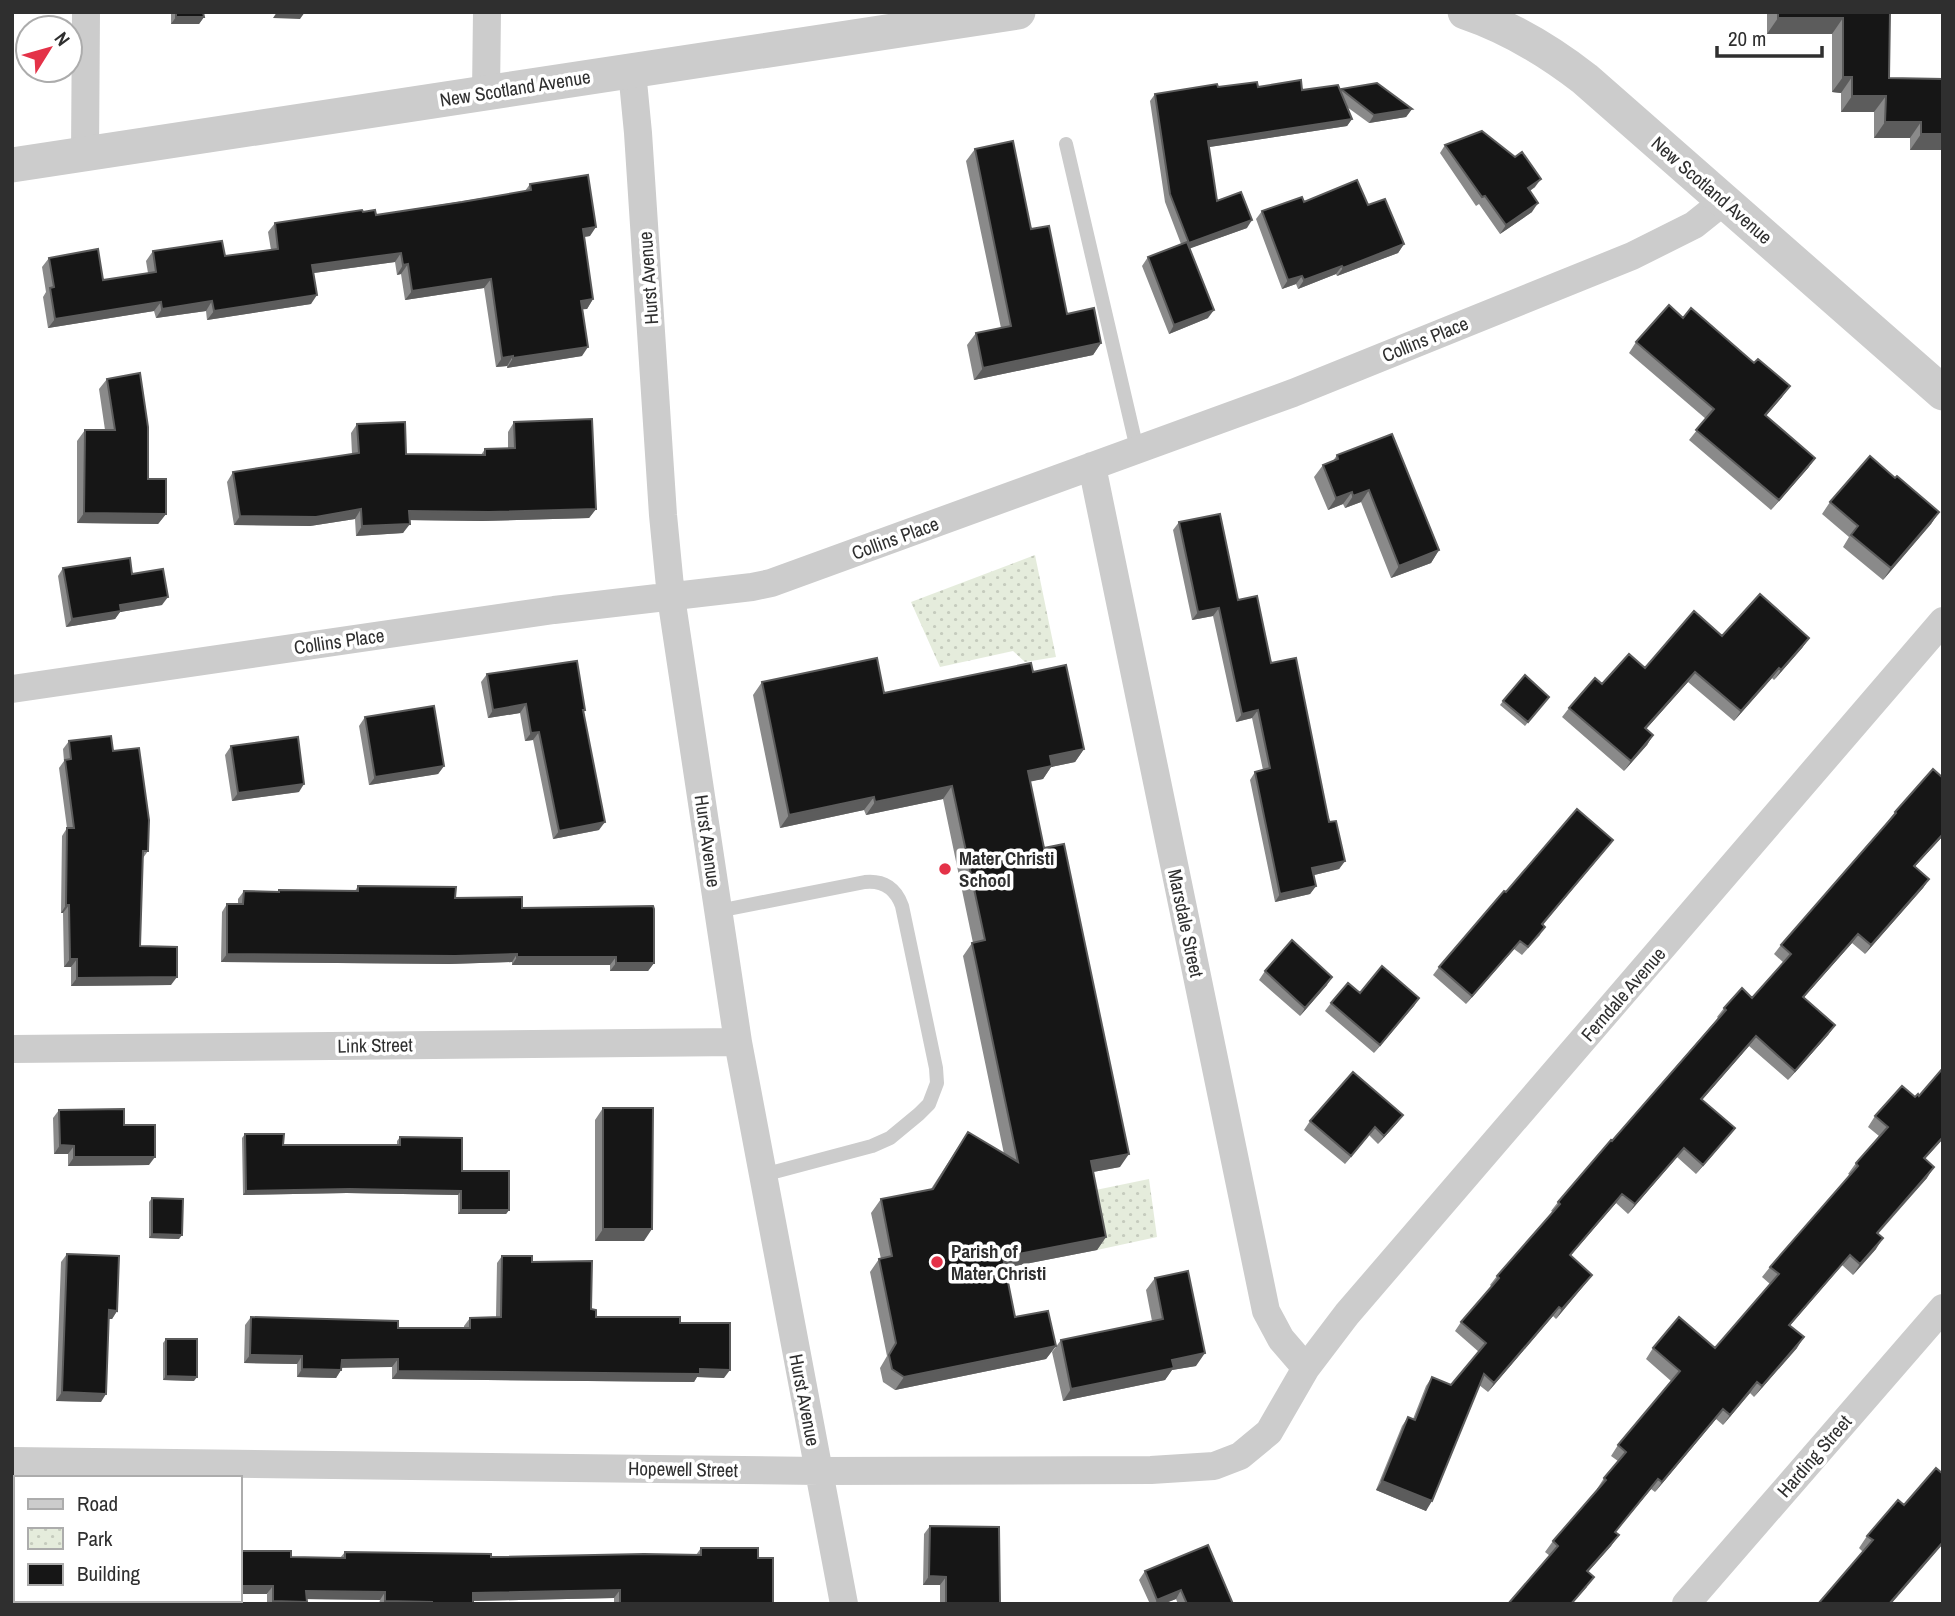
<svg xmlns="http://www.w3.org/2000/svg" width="1955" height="1616" viewBox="0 0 1955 1616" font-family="'Archivo Narrow',sans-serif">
  <defs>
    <pattern id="park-dots" width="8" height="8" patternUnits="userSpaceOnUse" patternTransform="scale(1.75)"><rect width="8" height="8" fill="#e5ecdc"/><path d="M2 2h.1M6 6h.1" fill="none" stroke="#c5cbbd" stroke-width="1.8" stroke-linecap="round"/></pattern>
  </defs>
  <rect width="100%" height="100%" fill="#fff"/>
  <path fill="url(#park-dots)" d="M1035 555 1056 657 1025 662 1013 651 940 667 911 602Z
    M1149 1179 1157 1237 1097 1250 1086 1192Z"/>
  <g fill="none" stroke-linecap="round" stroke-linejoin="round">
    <path stroke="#ccc" stroke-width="14" d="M1066 144 1137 449
      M718 911 865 882C884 880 896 889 902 906L936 1068 937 1083 929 1104 919 1114 890 1138 872 1146 763 1175"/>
    <path stroke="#ccc" stroke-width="28" d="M632 71 638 133 663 515 671 597 738 1042 844 1604
      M486 93 487 12
      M85 154 86 12
      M1092 466 1266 1311 1281 1339 1306 1368
      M12 689 554 610 752 587 771 583 1293 393 1632 256 1694 225 1724 201
      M12 1049 738 1042
      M12 1461 819 1471 1151 1470 1214 1466 1240 1456 1269 1432 1306 1368 1347 1314 1943 621
      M1686 1604 1943 1308"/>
    <path stroke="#ccc" stroke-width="35" d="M1465 12C1509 27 1549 51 1585 79L1943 393
      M12 165 1018 12"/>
  </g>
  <path fill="#8a8a8a" d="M171 12H214L203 13 204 17 199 24H171Z
    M1767 12H1890L1889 78 1943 79V150H1910V138H1874V112H1841V93L1832 92V34H1767Z
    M1218 87H1258L1302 90H1341V89L1412 109 1406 117 1369 123 1347 107 1352 119 1347 126 1209 147 1217 201 1247 228 1190 248 1208 318 1169 334 1142 266 1148 257 1181 244 1165 202 1150 101 1155 94Z
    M1445 145 1535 187 1530 191 1532 212 1500 234 1479 204 1476 206 1440 153Z
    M975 149 1031 229 1067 314 1101 343 1093 355 974 380 967 345 976 333 1001 328 966 161Z
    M530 184 590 236 584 237 593 299 587 309H583L582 356 507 368V366L496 367 484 288 405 300 401 274 397 275 395 262 314 273 311 304 207 320 206 311 156 318 154 311 48 328 43 297 46 292 42 267 49 258 103 280 148 273 146 261 153 251 225 256 271 250 268 232 275 223 363 212 376 215 525 191Z
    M1304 202 1368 205 1404 244 1398 253 1337 276 1336 274 1298 289 1296 284 1282 289 1256 219 1262 211Z
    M1683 318 1782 397 1766 416 1815 458 1808 468 1771 510 1689 440 1706 419 1629 353 1636 342Z
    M107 379 148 479 166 514 158 524 77 523V441L85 430H105L99 389Z
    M514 422 596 509 589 518 482 521 410 520 403 533 356 536 355 519 310 526 234 525 227 482 233 472 352 454 351 433 357 424 406 454 481 455 485 449 508 448V432Z
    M1337 455 1439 550 1431 563 1391 578 1361 502 1345 508 1343 504 1328 510 1314 477 1323 465 1333 461Z
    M1895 478 1939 512 1931 524 1883 580 1843 547 1849 537 1822 514 1830 502Z
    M1179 522 1238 600 1271 663 1345 861 1339 869 1314 875 1316 886 1310 894 1275 902 1250 780 1255 772 1263 770 1252 718 1236 722 1213 616 1192 620 1173 530Z
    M63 568 132 574 162 605 120 612 115 619 66 627 58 576Z
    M1722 636 1809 638 1802 648 1774 680 1772 678 1734 721 1688 682 1646 729 1653 735 1647 745 1624 771 1562 717 1569 708 1602 684Z
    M1033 672 1084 749 1075 762 1051 767 1043 779 1030 781 1044 848 1120 1167 1093 1172 1106 1237 1097 1250 1005 1268 1015 1317 1056 1346 1046 1359 895 1390 883 1382 880 1368 887 1356 870 1272 879 1259H881L871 1213 881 1199 931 1189 968 1132 1004 1154 963 956 972 943H973L943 799 866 815 864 810 780 828 753 695 762 682 884 693Z
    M487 674 585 710 584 712 599 830 553 839 533 740 525 741 520 713 488 718 481 682Z
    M1549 697 1525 726 1500 705 1503 701Z
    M365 717 444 766 438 774 369 785 359 726Z
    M69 741 113 751 148 851 143 858 140 946 171 985 71 986V967H64L63 913H61L62 836 67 828 59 768 64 761 63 749Z
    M231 746 299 792 232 801 225 755Z
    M1895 812 1943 836 1915 866 1929 879 1923 888 1865 954 1852 943 1804 997 1835 1025 1828 1035 1788 1080 1749 1046 1702 1100 1735 1128 1728 1137 1696 1174 1677 1157 1628 1214 1616 1203 1570 1256 1592 1275 1585 1284 1556 1319 1553 1316 1488 1392 1479 1385 1426 1511 1376 1490 1402 1426 1408 1417 1413 1419 1426 1386 1432 1377 1451 1385 1479 1352 1455 1331 1461 1322 1492 1287 1490 1285 1497 1276 1553 1212 1551 1211 1558 1202 1612 1141 1718 1018 1717 1017 1724 1008 1752 998 1784 963 1774 954 1781 945 1889 822 1888 821Z
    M1613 840 1543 925 1540 935 1522 955 1514 949 1466 1004 1433 975 1439 967 1506 892Z
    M358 886 455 898 522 908 654 963 648 971H610V965H512V962L449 964 221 962 222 912 227 904H238V899L244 891 277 892 279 890 355 891Z
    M1265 971 1327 985 1300 1016 1259 980Z
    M1360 993 1419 998 1374 1053 1325 1011 1331 1003Z
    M603 1108 644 1241H595V1120Z
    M59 1110 149 1165 68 1166V1154H54L53 1118Z
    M1875 1116 1925 1159 1927 1178 1878 1234 1876 1249 1853 1275 1842 1265 1790 1325 1797 1348 1754 1397 1750 1393 1723 1425 1716 1419 1655 1492 1651 1489 1615 1532 1611 1546 1588 1572 1587 1587 1572 1604H1508L1550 1556 1545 1552 1553 1541 1598 1490 1597 1489 1604 1478 1618 1461 1611 1456 1618 1445 1671 1381 1646 1359 1653 1348H1715L1770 1284 1762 1277 1770 1267 1850 1175 1848 1174 1856 1163 1879 1136 1868 1127Z
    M1310 1121 1397 1123 1378 1144 1369 1135 1345 1164 1304 1130Z
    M245 1134 283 1145H397V1141L400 1137 462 1171 509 1210 506 1214H458V1195L347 1193 243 1195 242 1138Z
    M152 1198 179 1239 149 1238V1202Z
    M67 1254 117 1311 112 1319H109L101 1402 56 1401 61 1262Z
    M502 1256 532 1262 591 1309 596 1317 680 1323 724 1378 697 1377 694 1382 392 1379V1367H342L341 1370 336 1378 297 1377V1364L244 1363 245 1325 251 1317 398 1328H464V1326L470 1318 496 1317 497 1263Z
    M1155 1278 1196 1366 1172 1370 1165 1380 1063 1401 1052 1352 1061 1340 1152 1321 1146 1290Z
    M166 1339 194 1381 163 1380V1343Z
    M1898 1500 1891 1604 1863 1552 1859 1548 1867 1536Z
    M930 1526 1000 1604H940V1585H923L924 1534Z
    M701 1548 758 1558 773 1604H614V1598L473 1601V1604H379L380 1600 306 1599 305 1604H267V1594L291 1557 340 1558 345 1552 491 1557 696 1555Z
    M1145 1571 1233 1604H1178L1176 1599 1163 1604H1150L1139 1580Z
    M48 1600H143V1604H48Z"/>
  <path fill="#5c5c5c" d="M277 12H305L300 19 273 18Z
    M176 17H204L199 24H171Z
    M1778 18H1843L1832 34H1767Z
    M1843 77H1852L1841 93 1832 92Z
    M1852 96H1886L1874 112H1841Z
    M1412 109 1406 117 1369 123 1374 115Z
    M1352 119 1347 126 1203 148 1208 141Z
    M1885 122H1921L1910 138H1874Z
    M1921 134H1943V150H1910Z
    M1541 179 1535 187 1522 196 1528 188Z
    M1538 203 1532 212 1500 234 1506 225Z
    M1252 220 1247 228 1183 251 1189 243Z
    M596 227 590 236 576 238 583 229Z
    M1404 244 1398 253 1337 276 1343 268Z
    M401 253 395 262 306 274 312 265Z
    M408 264 401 274 397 275 403 265Z
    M1342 266 1336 274 1298 289 1304 280Z
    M1302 276 1296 284 1282 289 1288 280Z
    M491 279 484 288 405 300 412 291Z
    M317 295 311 304 207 320 214 311Z
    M593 299 587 309 575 310 581 301Z
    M212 301 206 311 156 318 162 309Z
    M161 302 154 311 48 328 55 319Z
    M1214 310 1208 318 1169 334 1174 325Z
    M1101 343 1093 355 974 380 983 368Z
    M588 347 582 356 507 368 513 358Z
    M513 356 507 366 496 367 502 358Z
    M1790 386 1782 397 1758 425 1765 415Z
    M1815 458 1808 468 1771 510 1779 500Z
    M1369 490 1361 502 1345 508 1353 496Z
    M1352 492 1343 504 1328 510 1336 498Z
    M361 509 355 519 310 526 234 525 240 516Z
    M596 509 589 518 482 521 403 520 409 511Z
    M1939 512 1931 524 1883 580 1891 568Z
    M84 513 166 514 158 524 77 523Z
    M410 524 403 533 356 536 362 526Z
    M1439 550 1431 563 1391 578 1399 566Z
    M168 597 162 605 120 612 115 619 66 627 72 619 120 605Z
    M1219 608 1213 616 1192 620 1198 612Z
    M1809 638 1802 648 1774 680 1781 670Z
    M1779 668 1772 678 1734 721 1741 711Z
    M1695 672 1688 682 1638 738 1645 728Z
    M526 704 520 713 488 718 493 710Z
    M1258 710 1252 718 1236 722 1242 714Z
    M539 732 533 740 525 741 531 733Z
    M1653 735 1647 745 1624 771 1631 761Z
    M1084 749 1075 762 1051 767 1043 779 1019 784 1028 771 1050 756Z
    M444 766 438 774 369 785 375 777Z
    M304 784 299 792 232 801 238 793Z
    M952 786 943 799 866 815 875 802Z
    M874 797 864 810 780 828 789 815Z
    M605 822 599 830 553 839 559 831Z
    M1943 834V836L1907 875 1914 866Z
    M1613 840 1607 848 1536 932 1542 924Z
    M1345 861 1339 869 1306 877 1312 868Z
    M1929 879 1923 888 1865 954 1871 945Z
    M1316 886 1310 894 1275 902 1280 894Z
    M66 905H69L63 913H61Z
    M1858 934 1852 943 1796 1006 1803 997Z
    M1520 941 1514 949 1466 1004 1472 996Z
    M227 954H517L512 962 449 964 221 962Z
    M517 957H616L610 965H512Z
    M70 959H77L71 967H64Z
    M616 963H654L648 971H610Z
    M177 977 171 985 71 986 77 978Z
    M1332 977 1327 985 1300 1016 1305 1008Z
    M1419 998 1414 1006 1374 1053 1380 1045Z
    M1835 1025 1828 1035 1788 1080 1795 1071Z
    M1756 1036 1749 1046 1695 1108 1701 1099Z
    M1403 1115 1397 1123 1378 1144 1384 1136Z
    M1375 1127 1369 1135 1345 1164 1351 1156Z
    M1735 1128 1728 1137 1696 1174 1703 1165Z
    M1943 1137V1139L1916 1169 1924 1158Z
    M60 1145 74 1146 68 1154H54Z
    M1684 1148 1677 1157 1628 1214 1635 1204Z
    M1129 1154 1120 1167 1082 1174 1091 1161Z
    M74 1157H155L149 1165 68 1166Z
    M1934 1167 1927 1178 1869 1243 1877 1233Z
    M350 1189 461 1191 458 1195 347 1193 243 1195 246 1191Z
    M1622 1194 1616 1203 1563 1264 1570 1255Z
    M461 1210H509L506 1214H458Z
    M603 1229H652L644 1241H595Z
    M152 1234 182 1235 179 1239 149 1238Z
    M1106 1237 1097 1250 994 1270 1003 1257Z
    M1883 1238 1876 1249 1853 1275 1860 1264Z
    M1850 1255 1842 1265 1782 1335 1789 1325Z
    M1592 1275 1585 1284 1556 1319 1562 1309Z
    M1559 1307 1553 1316 1488 1392 1494 1383Z
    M109 1310 117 1311 112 1319H104Z
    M1804 1337 1797 1348 1754 1397 1762 1386Z
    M1056 1346 1046 1359 895 1390 904 1377Z
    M1205 1353 1196 1366 1172 1370 1165 1380 1063 1401 1071 1389 1172 1360Z
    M250 1355 302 1356 297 1364 244 1363Z
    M398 1359 392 1367 336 1368 342 1360Z
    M302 1369 341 1370 336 1378 297 1377Z
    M700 1369 730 1370 724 1378 697 1377 694 1382 392 1379 398 1371Z
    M166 1376 197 1377 194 1381 163 1380Z
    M1757 1382 1750 1393 1723 1425 1730 1415Z
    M62 1392 106 1394 101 1402 56 1401Z
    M1723 1409 1716 1419 1655 1492 1662 1482Z
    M1658 1479 1651 1489 1607 1542 1615 1532Z
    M1382 1481 1432 1501 1426 1511 1376 1490Z
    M1619 1535 1611 1546 1579 1582 1587 1571Z
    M1943 1542V1544L1891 1604H1889Z
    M929 1576 946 1577 940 1585H923Z
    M240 1586H273L267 1594H240Z
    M620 1590 614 1598 467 1601 473 1593Z
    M1181 1590 1176 1599 1163 1604H1155L1157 1600Z
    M306 1591 385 1592 380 1600 301 1599Z
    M273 1601 307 1602 305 1604H271Z
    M385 1601 432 1602 431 1604H383Z"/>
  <path fill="#161616" stroke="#5c5c5c" stroke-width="2" d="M176 12H203L204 17H176Z
    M1778 12H1890L1889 78 1943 79V134H1921V122H1885L1886 96H1852V77H1843V18H1778Z
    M1301 80 1302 90 1338 85 1352 119 1208 141 1217 201 1241 192 1252 220 1189 243 1170 194 1155 94 1217 84 1218 87 1257 82 1258 87Z
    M1377 83 1412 109 1374 115 1341 89Z
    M1482 131 1515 157 1522 152 1541 179 1528 188 1538 203 1506 225 1485 196 1482 197 1445 145Z
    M1013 141 1031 229 1049 226 1067 314 1094 308 1101 343 983 368 976 333 1011 326 975 149Z
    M588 175 596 227 583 229 593 299 581 301 588 347 513 358V356L502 358 491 279 412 291 408 264 403 265 401 253 312 265 317 295 214 311 212 301 162 309 161 302 55 319 50 288 54 287 49 258 98 249 103 280 156 272 153 251 222 241 225 256 278 249 275 223 362 210 363 212 375 210 376 215 462 202 531 190 530 184Z
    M1357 180 1368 205 1385 199 1404 244 1343 268 1342 266 1304 280 1302 276 1288 280 1262 211 1302 197 1304 202Z
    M1187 242 1214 310 1174 325 1148 257Z
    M1669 305 1683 318 1691 308 1754 363 1758 359 1790 386 1765 415 1815 458 1779 500 1696 430 1714 409 1636 342Z
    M140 373 148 427V479H166V514L84 513 85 430H115L107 379Z
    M592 419 596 509 489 512 409 511 410 524 362 526 361 509 316 517 240 516 233 472 359 453 357 424 405 422 406 454 485 455V449L515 448 514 422Z
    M1392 434 1439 550 1399 566 1369 490 1353 496 1352 492 1336 498 1323 465 1338 459 1337 455Z
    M1870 456 1895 478 1897 476 1939 512 1891 568 1851 535 1858 526 1830 502Z
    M1220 514 1238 600 1257 596 1271 663 1296 658 1329 822 1336 821 1345 861 1312 868 1316 886 1280 894 1255 772 1270 768 1258 710 1242 714 1219 608 1198 612 1179 522Z
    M130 558 132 574 163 569 168 597 120 605 121 611 72 619 63 568Z
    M1760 594 1809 638 1781 670 1779 668 1741 711 1695 672 1645 728 1653 735 1631 761 1569 708 1595 678 1602 684 1629 654 1645 668 1694 611 1722 636Z
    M877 658 884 693 1031 663 1033 672 1066 665 1084 749 1050 756 1052 766 1028 771 1044 848 1064 844 1129 1154 1091 1161 1106 1237 1003 1257 1015 1317 1048 1311 1056 1346 904 1377 892 1369 889 1355 896 1343 879 1259 892 1256 881 1199 933 1189 968 1132 1018 1162 972 943 985 940 952 786 875 802 874 797 789 815 762 682Z
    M577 661 585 710H583L605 822 559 831 539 732 531 733 526 704 493 710 487 674Z
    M1525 675 1549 697 1528 722 1503 701Z
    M434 706 444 766 375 777 365 717Z
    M111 736 113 751 139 748 149 820 148 851H143L140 946 177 947V977L77 978V959H70L69 905H66L67 828H74L65 760 71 759 69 741Z
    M298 737 304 784 238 793 231 746Z
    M1933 769 1943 778V834L1914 866 1929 879 1871 945 1858 934 1803 997 1835 1025 1795 1071 1756 1036 1701 1099 1735 1128 1703 1165 1684 1148 1635 1204 1622 1194 1570 1255 1592 1275 1562 1309 1559 1307 1494 1383 1484 1374 1432 1501 1382 1481 1408 1417 1415 1420 1432 1377 1451 1385 1486 1343 1461 1322 1499 1278 1497 1276 1560 1204 1558 1202 1611 1140 1612 1141 1726 1010 1724 1008 1742 988 1752 998 1791 954 1781 945 1896 813 1895 812Z
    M1577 809 1613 840 1542 924 1545 927 1528 947 1520 941 1472 996 1439 967 1504 891 1506 892Z
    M358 886 456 887 455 898 522 897V908L653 906 654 909V963H616V957H517V954L455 956 227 954V904H243L244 891 279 892V890L358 891Z
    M1292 940 1332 977 1305 1008 1265 971Z
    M1382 966 1419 998 1380 1045 1331 1003 1348 983 1360 993Z
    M1943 1068V1137L1924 1158 1934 1167 1877 1233 1883 1238 1860 1264 1850 1255 1789 1325 1804 1337 1762 1386 1757 1382 1730 1415 1723 1409 1662 1482 1658 1479 1615 1532 1619 1535 1587 1571 1594 1577 1571 1604H1508L1558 1546 1553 1541 1606 1480 1604 1478 1626 1452 1618 1445 1680 1371 1653 1348 1679 1317 1715 1348 1779 1274 1770 1267 1858 1166 1856 1163 1888 1127 1875 1116 1902 1086 1915 1097 1918 1094 1919 1096Z
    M1353 1072 1403 1115 1384 1136 1375 1127 1351 1156 1310 1121Z
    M603 1108H653L652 1229H603Z
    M124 1109V1125H155V1157H74V1146L60 1145 59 1110Z
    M245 1134H284L283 1145H400V1137L462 1138V1171H509V1210H461V1191L350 1189 246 1191Z
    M152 1198 183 1199 182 1235 152 1234Z
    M67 1254 119 1256 117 1311 109 1310 106 1394 62 1392Z
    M502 1256H532V1262L592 1261 591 1309 596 1310V1317H680V1323H730V1370L700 1369V1374L398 1371V1359L342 1360 341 1370 302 1369V1356L250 1355 251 1317 398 1321V1328H470V1318L501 1317Z
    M1188 1271 1205 1353 1172 1360 1174 1368 1071 1389 1061 1340 1163 1319 1155 1278Z
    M166 1339H197V1377L166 1376Z
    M1936 1468 1943 1474V1542L1889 1604H1818L1873 1540 1867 1536 1898 1500 1904 1505Z
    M930 1526 999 1527 1000 1604H946V1577L929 1576Z
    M1208 1545 1233 1604H1187L1181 1590 1157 1600 1145 1571Z
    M701 1548H758V1558H773V1604H620V1590L473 1593V1604H432V1602L385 1601V1592L306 1591 307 1602 273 1601V1586H240V1551H291V1557L345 1558V1552L491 1554V1557L644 1554 701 1555Z
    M54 1600H143V1604H54Z"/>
  <g fill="#e43248" stroke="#fff" stroke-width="2.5">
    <circle cx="945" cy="869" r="7"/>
    <circle cx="937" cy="1262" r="7"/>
  </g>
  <g text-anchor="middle" stroke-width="7" stroke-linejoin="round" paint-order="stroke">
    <g font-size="19" fill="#2f2f2f" stroke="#fff">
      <text transform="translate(515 88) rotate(-9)" y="7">New Scotland Avenue</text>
      <text transform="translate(1712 190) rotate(41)" y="7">New Scotland Avenue</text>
      <text transform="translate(648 278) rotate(-94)" y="7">Hurst Avenue</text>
      <text transform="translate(1425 339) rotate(-22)" y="7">Collins Place</text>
      <text transform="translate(895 538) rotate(-20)" y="7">Collins Place</text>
      <text transform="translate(339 641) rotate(-8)" y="7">Collins Place</text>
      <text transform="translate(708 841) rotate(82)" y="7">Hurst Avenue</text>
      <text transform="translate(1186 923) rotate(78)" y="7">Marsdale Street</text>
      <text transform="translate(1623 994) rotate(-49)" y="7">Ferndale Avenue</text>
      <text transform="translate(375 1045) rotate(-1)" y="7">Link Street</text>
      <text transform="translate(805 1400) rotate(79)" y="7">Hurst Avenue</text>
      <text transform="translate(1814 1456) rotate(-49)" y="7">Harding Street</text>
      <text transform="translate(683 1469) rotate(1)" y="7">Hopewell Street</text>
    </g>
    <g font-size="19" font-weight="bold" fill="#2f2f2f" stroke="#fff" text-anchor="start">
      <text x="959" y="865">Mater Christi<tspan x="959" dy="22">School</tspan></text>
      <text x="951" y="1258">Parish of<tspan x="951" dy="22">Mater Christi</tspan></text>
    </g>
  </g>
  <rect width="1955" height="1616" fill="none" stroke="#2f2f2f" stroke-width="28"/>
  <rect x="14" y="1476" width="228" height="126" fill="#ffffff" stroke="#acacac" stroke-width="2"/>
  <rect x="28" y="1499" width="35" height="10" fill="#cccccc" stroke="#acacac" stroke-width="2"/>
  <text x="77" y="1511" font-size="21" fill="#2f2f2f">Road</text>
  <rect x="28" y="1528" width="35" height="21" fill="url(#park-dots)" stroke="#acacac" stroke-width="2"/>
  <text x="77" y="1546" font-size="21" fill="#2f2f2f">Park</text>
  <rect x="28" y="1564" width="35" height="21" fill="#161616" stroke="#acacac" stroke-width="2"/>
  <text x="77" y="1581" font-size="21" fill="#2f2f2f">Building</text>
  <g transform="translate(49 49) rotate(53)"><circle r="33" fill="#ffffff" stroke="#acacac" stroke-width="2"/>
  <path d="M0-5L12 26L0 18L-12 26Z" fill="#e43248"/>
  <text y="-10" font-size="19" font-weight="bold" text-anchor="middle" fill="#2f2f2f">N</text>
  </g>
  <path d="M1717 46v10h105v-10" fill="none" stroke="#2f2f2f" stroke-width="3.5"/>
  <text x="1728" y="46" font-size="21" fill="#2f2f2f" stroke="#ffffff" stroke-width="5" paint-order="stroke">20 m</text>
</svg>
